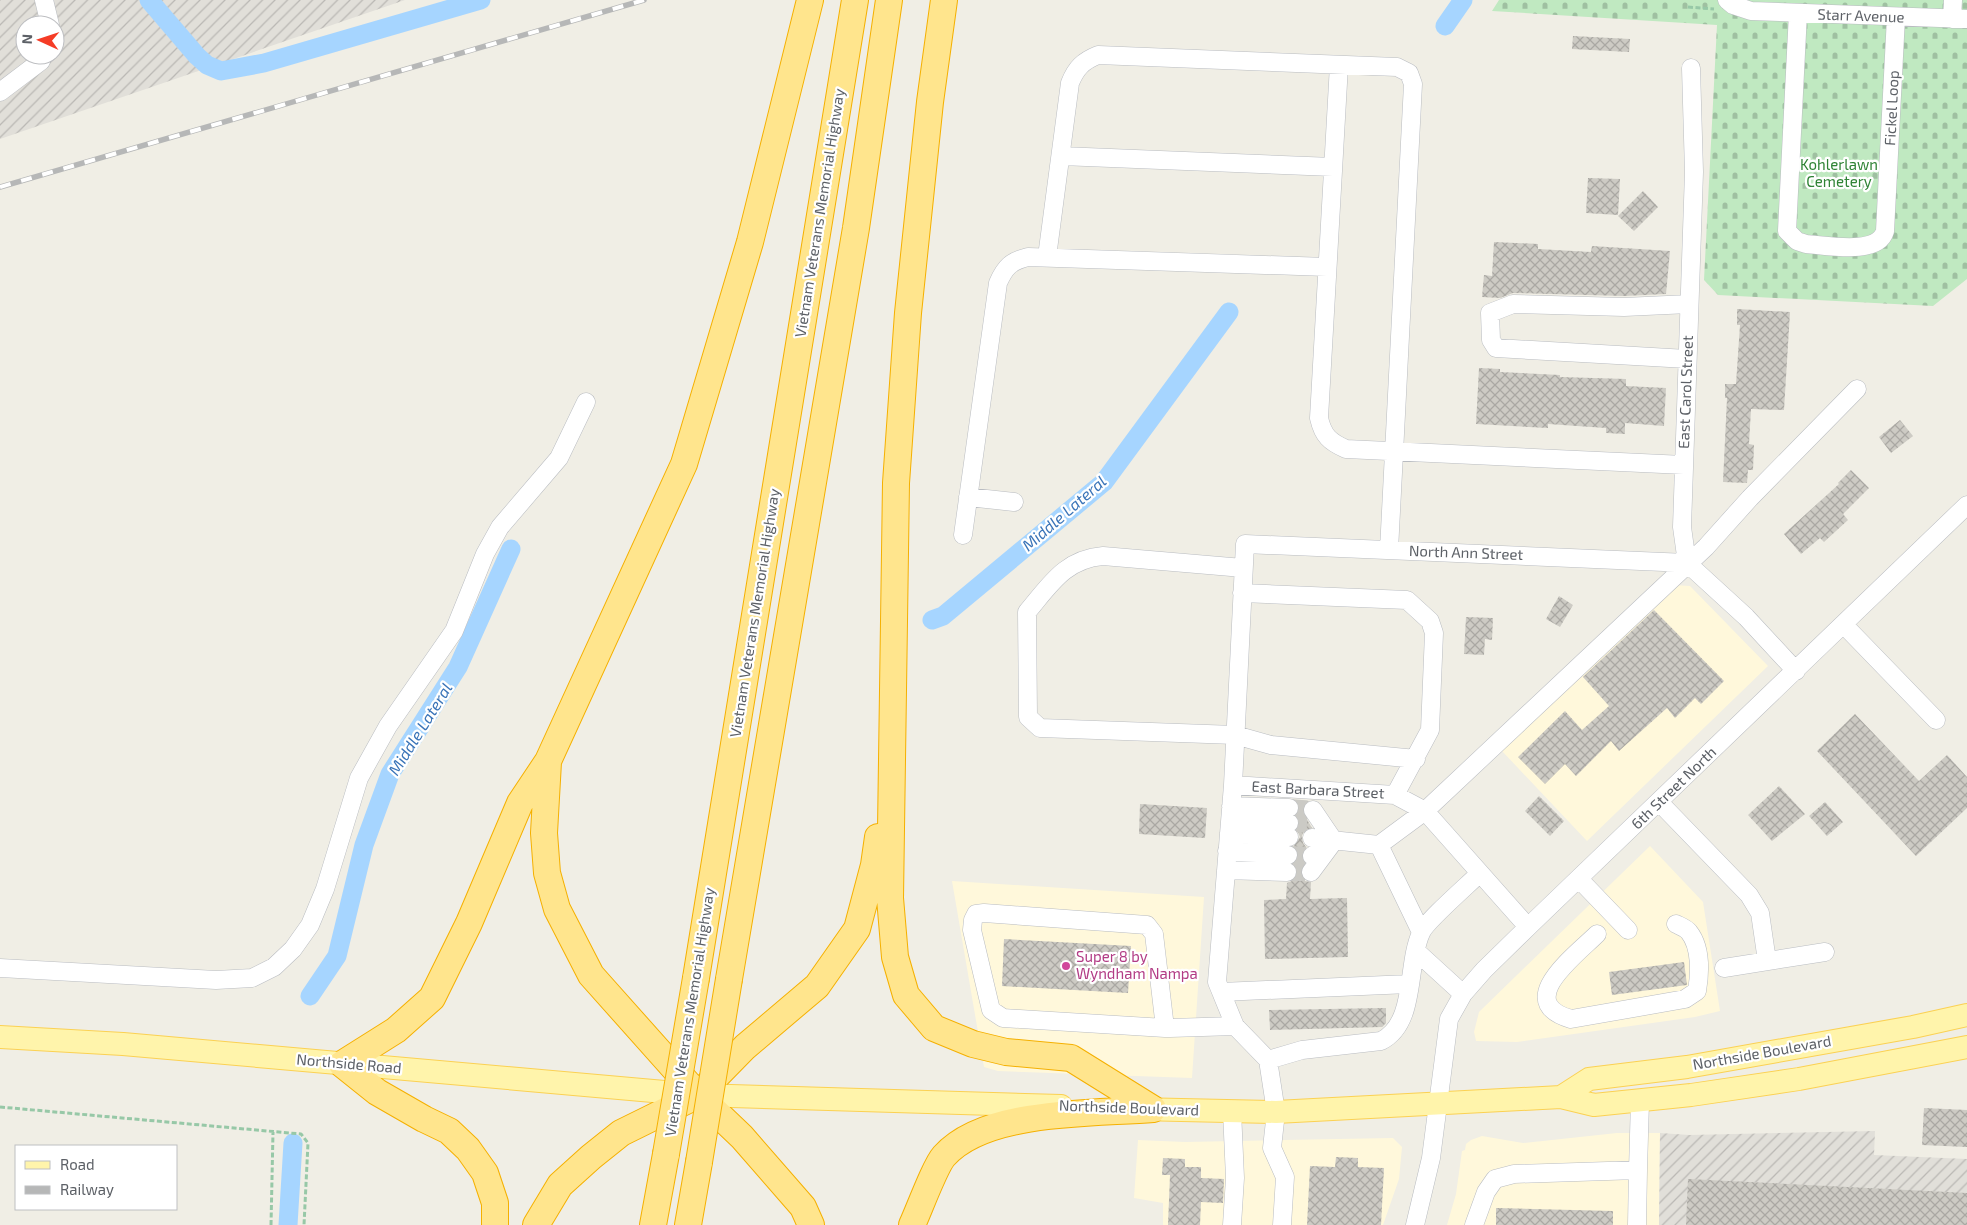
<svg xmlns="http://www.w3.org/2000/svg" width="1967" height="1225" viewBox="0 0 1967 1225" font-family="'Exo 2',sans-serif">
  <defs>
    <pattern id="industrial-furrows" width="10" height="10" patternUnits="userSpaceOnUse" patternTransform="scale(1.25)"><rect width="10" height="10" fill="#e1dfd9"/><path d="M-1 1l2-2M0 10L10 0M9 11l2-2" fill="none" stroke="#bab8b4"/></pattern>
    <pattern id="cemetery-stones" width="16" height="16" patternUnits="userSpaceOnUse" patternTransform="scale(1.25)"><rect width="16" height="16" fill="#c0e9c1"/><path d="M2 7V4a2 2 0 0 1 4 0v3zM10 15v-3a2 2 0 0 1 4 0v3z" fill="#9fc0a1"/></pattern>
    <pattern id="building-cross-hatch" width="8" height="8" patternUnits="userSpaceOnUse" patternTransform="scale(1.25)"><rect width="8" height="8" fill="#cdcbc4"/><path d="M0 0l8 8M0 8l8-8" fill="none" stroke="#aaa8a3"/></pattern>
  </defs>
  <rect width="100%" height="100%" fill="#f0eee5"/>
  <path fill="#fff8db" d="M1673 585 1690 586 1768 666 1587 841 1502 751Z
    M1650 846 1703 902 1720 1011 1695 1017 1517 1042 1476 1041 1474 1032 1479 1012Z
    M952 881 1204 897 1192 1078 998 1071 984 1067Z
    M1617 1133H1660L1659 1225H1447L1456 1194 1462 1151 1465 1150 1466 1144 1471 1140 1482 1136 1523 1143Z
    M1393 1138 1402 1147 1399 1179 1383 1225H1163V1203L1134 1198 1138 1140 1185 1142Z"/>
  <path fill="url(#industrial-furrows)" fill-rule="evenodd" d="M0 0H405L0 139ZM25 25H55V55H25Z
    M1875 1131 1874 1155 1967 1159V1225H1659L1660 1133 1689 1135Z"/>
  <path fill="url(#cemetery-stones)" d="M1499 0H1967V279L1933 306 1718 295 1704 280 1717 25 1492 11Z"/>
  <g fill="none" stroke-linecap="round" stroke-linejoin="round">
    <path stroke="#a6d5ff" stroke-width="19" d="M149 0 197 56 207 65 221 71 264 63 481 0
      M1445 26 1463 0
      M932 620 943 616 1104 482 1229 312
      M310 996 337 956 364 845 390 774 458 667 511 549
      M288 1225 293 1143"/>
  </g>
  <path fill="url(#building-cross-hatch)" d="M1573 36 1630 39 1629 52 1572 49Z
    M1588 178 1620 179 1618 215 1586 213Z
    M1643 191 1658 207 1634 231 1618 216Z
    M1494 242 1538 244V249L1591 252 1592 246 1670 251 1666 294 1624 296 1513 293 1500 298 1482 297 1484 275 1492 276Z
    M1737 309 1790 312 1784 410 1751 409 1749 444 1754 445 1753 470H1748L1747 483 1723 482 1727 398H1725V384H1736L1740 325H1737Z
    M1479 368 1500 369V372L1560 375V377L1626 379V386L1666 388 1664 426 1625 423V434L1606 433V428L1548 424V428L1476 424Z
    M1900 420 1913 436 1891 453 1879 437Z
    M1851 470 1869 488 1843 514 1848 520 1824 542 1820 538 1801 554 1784 534 1839 484 1838 483Z
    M1559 596 1573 605 1560 627 1546 619Z
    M1654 610 1724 681 1701 704 1695 698 1675 718 1667 708 1619 751 1611 741 1576 776 1565 764 1545 784 1518 757 1565 711 1582 730 1609 706 1583 677Z
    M1466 617 1493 618 1492 640 1485 639 1484 655 1464 654Z
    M1855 714 1919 781 1947 755 1967 777V808L1916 856 1817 751Z
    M1779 786 1805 814 1772 841 1748 815Z
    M1539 796 1564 821 1550 836 1525 811Z
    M1296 800 1309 801 1304 805 1302 811 1312 828 1304 831 1302 836 1303 843 1306 847 1301 856 1304 863 1301 870V876L1305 881 1311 882 1310 899 1347 898 1348 957 1265 959 1264 900 1286 899 1287 883 1292 881 1298 873 1294 864 1299 855 1294 846 1300 837 1297 830 1300 823 1296 815 1300 808Z
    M1825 802 1843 822 1827 836 1809 816Z
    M1140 804 1207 808 1205 838 1139 834Z
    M1004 939 1131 946 1128 993 1002 986Z
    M1684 962 1687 985 1612 995 1609 972Z
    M1386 1008V1023L1382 1027 1270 1030 1269 1010Z
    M1924 1108 1967 1110V1147L1922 1145Z
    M1336 1157 1358 1158V1167L1384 1168 1381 1225H1307L1310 1166 1335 1167Z
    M1163 1158 1185 1159V1167H1201V1178L1224 1179 1223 1203 1201 1202 1200 1225H1168L1170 1175H1162Z
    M1688 1179 1967 1193V1225H1686Z
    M1496 1208 1613 1211V1225H1496Z"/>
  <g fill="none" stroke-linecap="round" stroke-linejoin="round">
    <path stroke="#cbcac5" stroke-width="18" stroke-dasharray="18 9" stroke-linecap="butt" d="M1289 808 1313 810
      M1289 823 1313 824
      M1288 855 1312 856
      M1287 872H1311"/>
    <g stroke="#b9bcc1" stroke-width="19">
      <path id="minor" d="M44 0 50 25
        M1727 0 1733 5 1751 11 1967 19
        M1798 13 1787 231 1797 241 1806 244C1826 245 1878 256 1885 231L1896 17
        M1952 19 1953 0
        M1339 65 1319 418C1323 436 1330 442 1346 449L1684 465
        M1691 68 1694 172 1682 527 1687 563 1746 617 1796 671
        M0 92 41 61 43 55
        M1061 156 1333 167
        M1047 257 1070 83C1076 68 1083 61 1098 55L1397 67 1409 73 1413 84 1389 550
        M1687 359 1496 348 1491 340 1490 313 1513 304 1624 307 1689 304
        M968 497 1014 502
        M963 535 998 283C1005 267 1011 261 1028 257L1327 267
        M1243 568 1103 556C1065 559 1050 585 1027 612L1028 717 1040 728 1235 735 1271 745 1416 759
        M1242 593 1407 600 1430 621 1434 633 1430 730 1395 795
        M1844 625 1936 720
        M1233 785 1217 982 1235 1026 1268 1060 1276 1112 1272 1148 1285 1177 1282 1225
        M1659 802 1749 895 1760 913 1767 961
        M1231 806 1289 808
        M1313 810 1334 841
        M1230 821 1289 823
        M1229 833 1289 837
        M1312 838 1379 845 1425 811 1706 547 1750 498 1857 389
        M1379 845 1421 932
        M1227 851 1288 855
        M1226 870 1287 872
        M1311 872 1334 841 1312 856
        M1579 879 1628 930
        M1528 927 1425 811 1395 795 1233 785 1245 544 1687 563
        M1597 934C1576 955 1512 1002 1571 1019L1685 999 1697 991C1700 973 1701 947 1689 932 1686 928 1680 926 1676 924
        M1417 952 1463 994
        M0 968 216 980 252 978 274 967 293 949 310 925 325 889 359 778 388 726 454 631 485 554 500 527 559 458 586 402
        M1724 968 1825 952
        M1221 992 1409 984
        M1165 1028 1154 934 1147 925 984 913 976 914 973 920 972 930 991 1010 1003 1018 1165 1028H1170L1235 1026
        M1268 1060 1302 1050 1381 1041C1417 1023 1406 965 1421 933 1425 922 1469 884 1480 873
        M1232 1225 1235 1178 1232 1111
        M1415 1225 1431 1158 1449 1019 1463 994 1484 970 1528 927 1967 505
        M1474 1225 1486 1192 1495 1179 1514 1174 1638 1170 1640 1101
        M1637 1225 1638 1170"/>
    </g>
    <g stroke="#fbd153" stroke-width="24">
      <path id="major" d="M0 1037 123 1044 698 1095 1061 1106
        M1561 1097 1589 1079 1687 1067 1913 1027 1967 1015
        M1136 1109 1276 1112 1561 1097 1594 1105 1691 1095 1799 1079 1967 1047"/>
    </g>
    <g stroke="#f5b000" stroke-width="28">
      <path id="highway" d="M944 0 930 102 908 313 896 483 890 898 895 957 906 995 934 1028 973 1044 1006 1052 1071 1058 1153 1109
        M548 762 544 833 547 873 557 909 591 975 698 1095 742 1137 803 1207 811 1225
        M696 978 855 0
        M729 979 856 228 889 0
        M495 1225V1203L485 1173 468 1149 449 1131 424 1119 377 1092 342 1064 396 1030 432 998 469 923 520 803 548 761 684 464 750 242 810 0
        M536 1225 560 1185 591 1157 621 1133 698 1095 745 1047 817 986 857 929 874 865 878 837
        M653 1225 666 1154
        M688 1225 699 1162
        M912 1225C919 1210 935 1166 944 1156 986 1109 1094 1114 1153 1109"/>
    </g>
    <path stroke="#97c8a7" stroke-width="3" stroke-dasharray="5 2.5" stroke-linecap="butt" d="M1688 7 1714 9
      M0 1107 301 1134 308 1143 304 1225
      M271 1225 273 1132"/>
    <use href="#minor" stroke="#fff" stroke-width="18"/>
    <use href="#major" stroke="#fff4ab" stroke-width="22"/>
    <use href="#highway" stroke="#ffe58d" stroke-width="26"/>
    <g stroke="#b6b7b7" stroke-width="5.5">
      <path id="rail" d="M0 187 644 0"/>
    </g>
    <use href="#rail" stroke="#fff" stroke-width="4" stroke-dasharray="11" stroke-linecap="butt"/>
    <g stroke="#f5b000" stroke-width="28" stroke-linecap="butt">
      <path id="highway-bridge" d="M666 1154 696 978
        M699 1162 729 979"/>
    </g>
    <use href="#highway-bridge" stroke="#ffe58d" stroke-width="26"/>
  </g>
  <circle fill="#d1479c" stroke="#fff" stroke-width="2" cx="1066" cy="966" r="5"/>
  <g text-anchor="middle" stroke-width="4.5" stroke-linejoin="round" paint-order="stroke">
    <g font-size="15" fill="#5c6066" stroke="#fff">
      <text transform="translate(1861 16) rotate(2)" y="5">Starr Avenue</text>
      <text transform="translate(1892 108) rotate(-87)" y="5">Fickel Loop</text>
      <text transform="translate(820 213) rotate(-81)" y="5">Vietnam Veterans Memorial Highway</text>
      <text transform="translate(1686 392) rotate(-88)" y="5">East Carol Street</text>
      <text transform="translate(1466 553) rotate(2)" y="5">North Ann Street</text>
      <text transform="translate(755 613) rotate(-81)" y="5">Vietnam Veterans Memorial Highway</text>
      <text transform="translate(1674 788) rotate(-44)" y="5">6th Street North</text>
      <text transform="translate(1318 790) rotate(3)" y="5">East Barbara Street</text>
      <text transform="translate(690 1012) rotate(-81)" y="5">Vietnam Veterans Memorial Highway</text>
      <text transform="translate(1762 1053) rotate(-10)" y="5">Northside Boulevard</text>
      <text transform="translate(349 1064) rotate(5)" y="5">Northside Road</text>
      <text transform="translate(1129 1108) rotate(2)" y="5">Northside Boulevard</text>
    </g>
    <g font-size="15" fill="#2f8335" stroke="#fff">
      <text x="1839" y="170">Kohlerlawn<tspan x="1839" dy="17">Cemetery</tspan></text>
    </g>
    <g font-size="15" fill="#b23c85" stroke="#fff" text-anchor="start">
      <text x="1076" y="962">Super 8 by<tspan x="1076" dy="17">Wyndham Nampa</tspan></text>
    </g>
    <g font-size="16" font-style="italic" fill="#3a74b8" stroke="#fff">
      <text transform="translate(1064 513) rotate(-41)" y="6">Middle Lateral</text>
      <text transform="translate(420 729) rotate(-58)" y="6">Middle Lateral</text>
    </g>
  </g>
  <rect x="15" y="1145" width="162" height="65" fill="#ffffff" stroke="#bebfc2"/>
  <rect x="25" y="1161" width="25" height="8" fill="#fff4ab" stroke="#bebfc2"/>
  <text x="60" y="1170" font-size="15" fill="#5c6066">Road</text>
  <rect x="25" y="1186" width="25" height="8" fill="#b6b7b7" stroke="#bebfc2"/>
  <text x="60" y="1195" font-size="15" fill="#5c6066">Railway</text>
  <g transform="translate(40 40) rotate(273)"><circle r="24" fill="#ffffff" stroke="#bebfc2"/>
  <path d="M0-4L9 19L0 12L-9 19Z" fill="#f53c26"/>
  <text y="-8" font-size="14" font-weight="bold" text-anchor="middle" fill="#5c6066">N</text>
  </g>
</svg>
